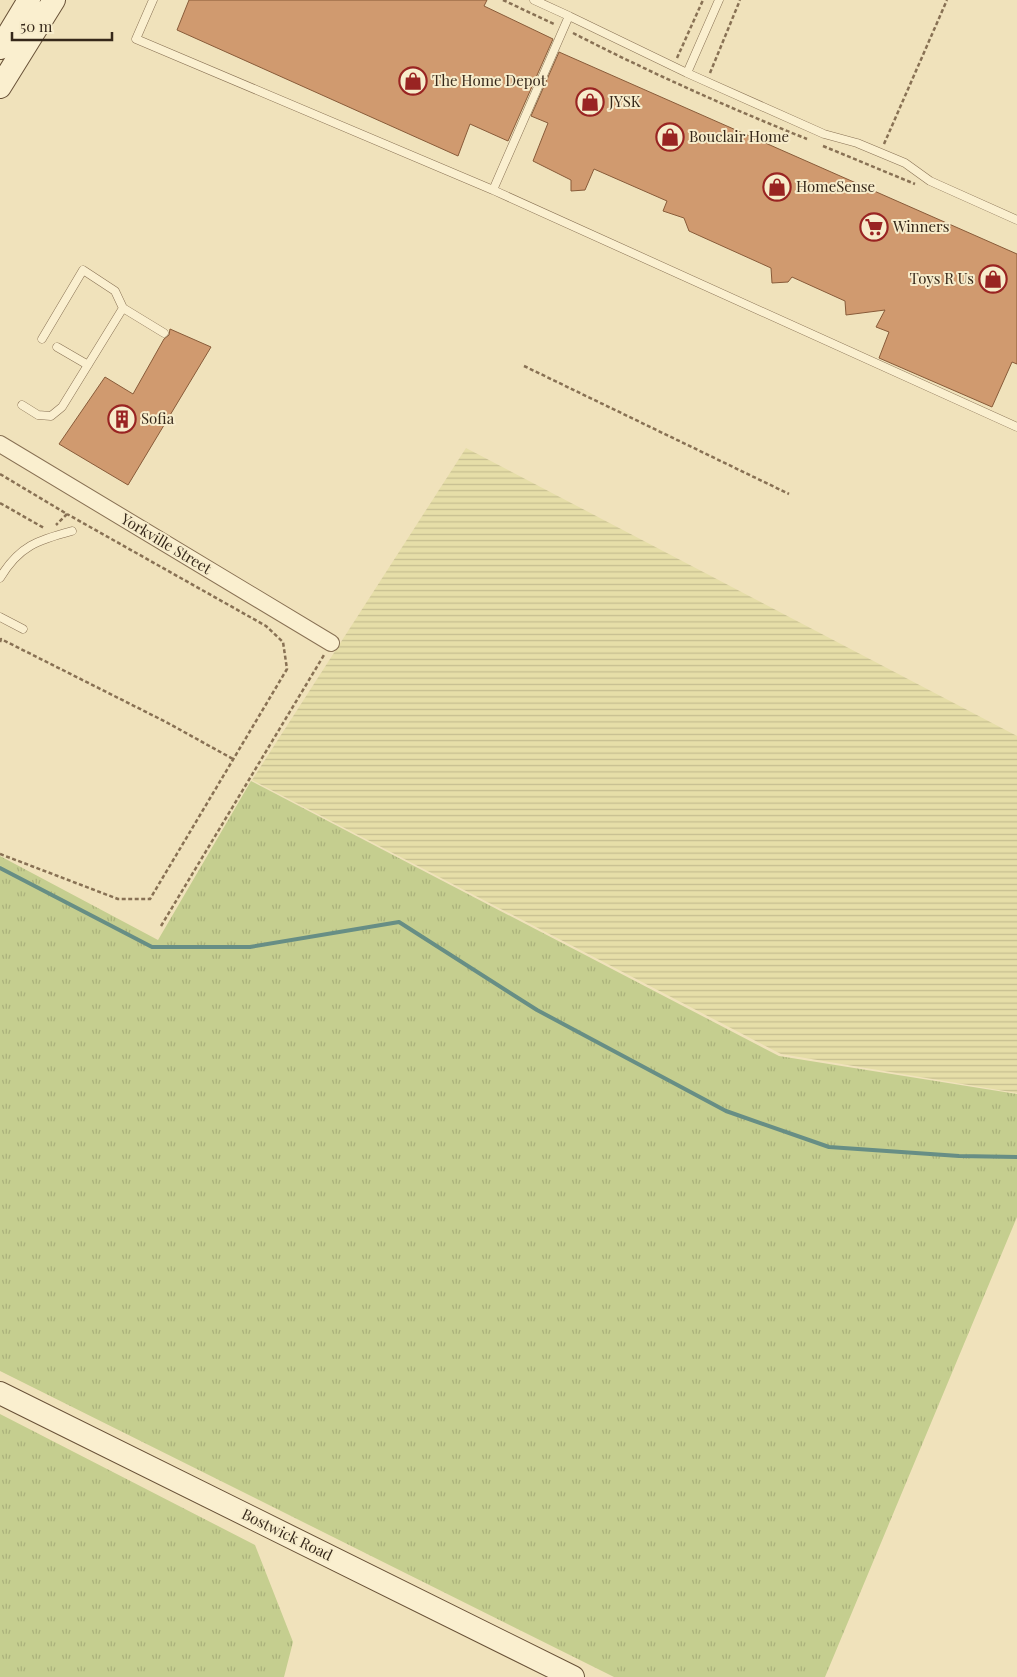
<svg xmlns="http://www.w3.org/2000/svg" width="1017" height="1677" viewBox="0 0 1017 1677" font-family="'Playfair Display',serif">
  <defs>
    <pattern id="farmland-rules" width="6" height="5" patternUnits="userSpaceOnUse" patternTransform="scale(1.25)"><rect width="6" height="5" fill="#e6dea8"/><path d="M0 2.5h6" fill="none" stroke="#c6be90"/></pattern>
    <pattern id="grass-tufts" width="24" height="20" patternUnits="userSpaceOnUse" patternTransform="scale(1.25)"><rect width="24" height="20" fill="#c5ce8f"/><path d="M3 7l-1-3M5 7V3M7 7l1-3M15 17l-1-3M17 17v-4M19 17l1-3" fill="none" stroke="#aab17b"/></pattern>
  </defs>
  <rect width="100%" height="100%" fill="#f0e2bb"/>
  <path fill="url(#farmland-rules)" d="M466 448 1017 736V1093L781 1054 252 780Z"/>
  <path fill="url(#grass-tufts)" d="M251 781 779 1056 1017 1094V1217L825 1677H614L0 1371V856L158 940Z
    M0 1414 255 1545 293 1642 284 1677H0Z"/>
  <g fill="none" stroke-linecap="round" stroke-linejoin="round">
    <path stroke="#678e85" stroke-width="4" d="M0 868 152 947H250L399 922 537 1010 726 1111 829 1147 959 1156 1017 1157"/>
  </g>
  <path fill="#d09a6f" stroke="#885b39" d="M189 0H487L484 6 553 39 508 141 470 124 458 156 177 30Z
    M559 52 1017 254V364L1012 362 992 407 879 358 889 332 876 327 885 310 846 315 845 301 792 277 788 282 772 283 771 268 689 231 684 218 663 211 667 201 594 169 585 190 571 191V180L533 161 548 123 531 116Z
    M170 329 211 347 128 485 59 444 105 377 133 394 164 339 169 335Z"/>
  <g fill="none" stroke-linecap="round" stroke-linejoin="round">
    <g stroke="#887154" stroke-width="9">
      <path id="service" d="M153 0 136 39 493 190 569 16 534 0
        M569 16 687 73 719 0
        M687 73 824 134 857 143 905 163 930 181 1017 220
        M493 190 1017 427
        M42 339 83 270 115 291 123 308
        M57 347 88 365
        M22 405 38 415 51 416 62 407 123 308 164 333
        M0 578C19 546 38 540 72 531
        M0 617 23 629"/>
    </g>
    <g stroke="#887154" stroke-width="18">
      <path id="minor" d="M0 444 331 643"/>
    </g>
    <g stroke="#695238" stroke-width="24">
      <path id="secondary" d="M0 48 29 0
        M0 87 54 0
        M0 1393 573 1677"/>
    </g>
    <path stroke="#887154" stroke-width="2.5" stroke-dasharray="4 2.5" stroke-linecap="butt" d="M503 0 554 24
      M573 33C649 72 727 107 807 139
      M677 58 703 0
      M710 73 740 0
      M884 144 947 0
      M823 146 915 184
      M524 366 789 494
      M0 474 67 514 56 525
      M0 503 44 528
      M0 642 1 639 166 722 233 759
      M0 854 118 899H150L287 669 283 642 266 626 67 514
      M161 926 324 655"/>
    <use href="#service" stroke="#faefcf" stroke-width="8"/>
    <use href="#minor" stroke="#faefcf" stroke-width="16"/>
    <use href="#secondary" stroke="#faefcf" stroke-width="22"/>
  </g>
  <defs>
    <g id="shop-ring" transform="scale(1.4375)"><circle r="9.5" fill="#f7eccb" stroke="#992422" stroke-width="1.5"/><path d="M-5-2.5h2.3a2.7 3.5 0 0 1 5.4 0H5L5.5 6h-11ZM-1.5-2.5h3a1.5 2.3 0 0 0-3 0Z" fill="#992422"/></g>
    <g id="supermarket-ring" transform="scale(1.4375)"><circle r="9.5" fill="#f7eccb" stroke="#992422" stroke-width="1.5"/><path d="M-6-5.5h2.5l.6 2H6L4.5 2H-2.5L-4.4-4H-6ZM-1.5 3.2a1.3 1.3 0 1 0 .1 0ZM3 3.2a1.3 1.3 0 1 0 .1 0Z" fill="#992422"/></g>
    <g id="building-ring" transform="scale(1.4375)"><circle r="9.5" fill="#f7eccb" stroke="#992422" stroke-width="1.5"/><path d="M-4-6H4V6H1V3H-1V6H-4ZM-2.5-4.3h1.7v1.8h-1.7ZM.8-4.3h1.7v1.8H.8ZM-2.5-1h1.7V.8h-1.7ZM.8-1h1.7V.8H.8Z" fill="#992422"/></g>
  </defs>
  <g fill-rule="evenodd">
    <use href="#shop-ring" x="413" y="81"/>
    <use href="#shop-ring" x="590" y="102"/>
    <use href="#shop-ring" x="670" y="137"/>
    <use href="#shop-ring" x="777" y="187"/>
    <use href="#supermarket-ring" x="874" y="227"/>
    <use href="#shop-ring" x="993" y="279"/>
    <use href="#building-ring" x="122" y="419"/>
  </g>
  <g text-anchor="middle" stroke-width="4" stroke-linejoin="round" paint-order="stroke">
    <g font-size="15" fill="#36281a" stroke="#f7eccb" text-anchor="start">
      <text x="432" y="86">The Home Depot</text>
      <text x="609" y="107">JYSK</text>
      <text x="689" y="142">Bouclair Home</text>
      <text x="796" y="192">HomeSense</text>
      <text x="893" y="232">Winners</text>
      <text x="974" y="284" text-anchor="end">Toys R Us</text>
      <text x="141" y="424">Sofia</text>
    </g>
    <g font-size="15" fill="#36281a" stroke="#f7eccb">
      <text transform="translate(166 544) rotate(31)" y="5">Yorkville Street</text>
      <text transform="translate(287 1535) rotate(26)" y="5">Bostwick Road</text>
    </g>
  </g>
  <path d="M12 32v8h100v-8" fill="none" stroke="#36281a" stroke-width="2.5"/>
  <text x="20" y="32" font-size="15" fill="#36281a" stroke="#f7eccb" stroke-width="4" paint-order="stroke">50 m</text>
</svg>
